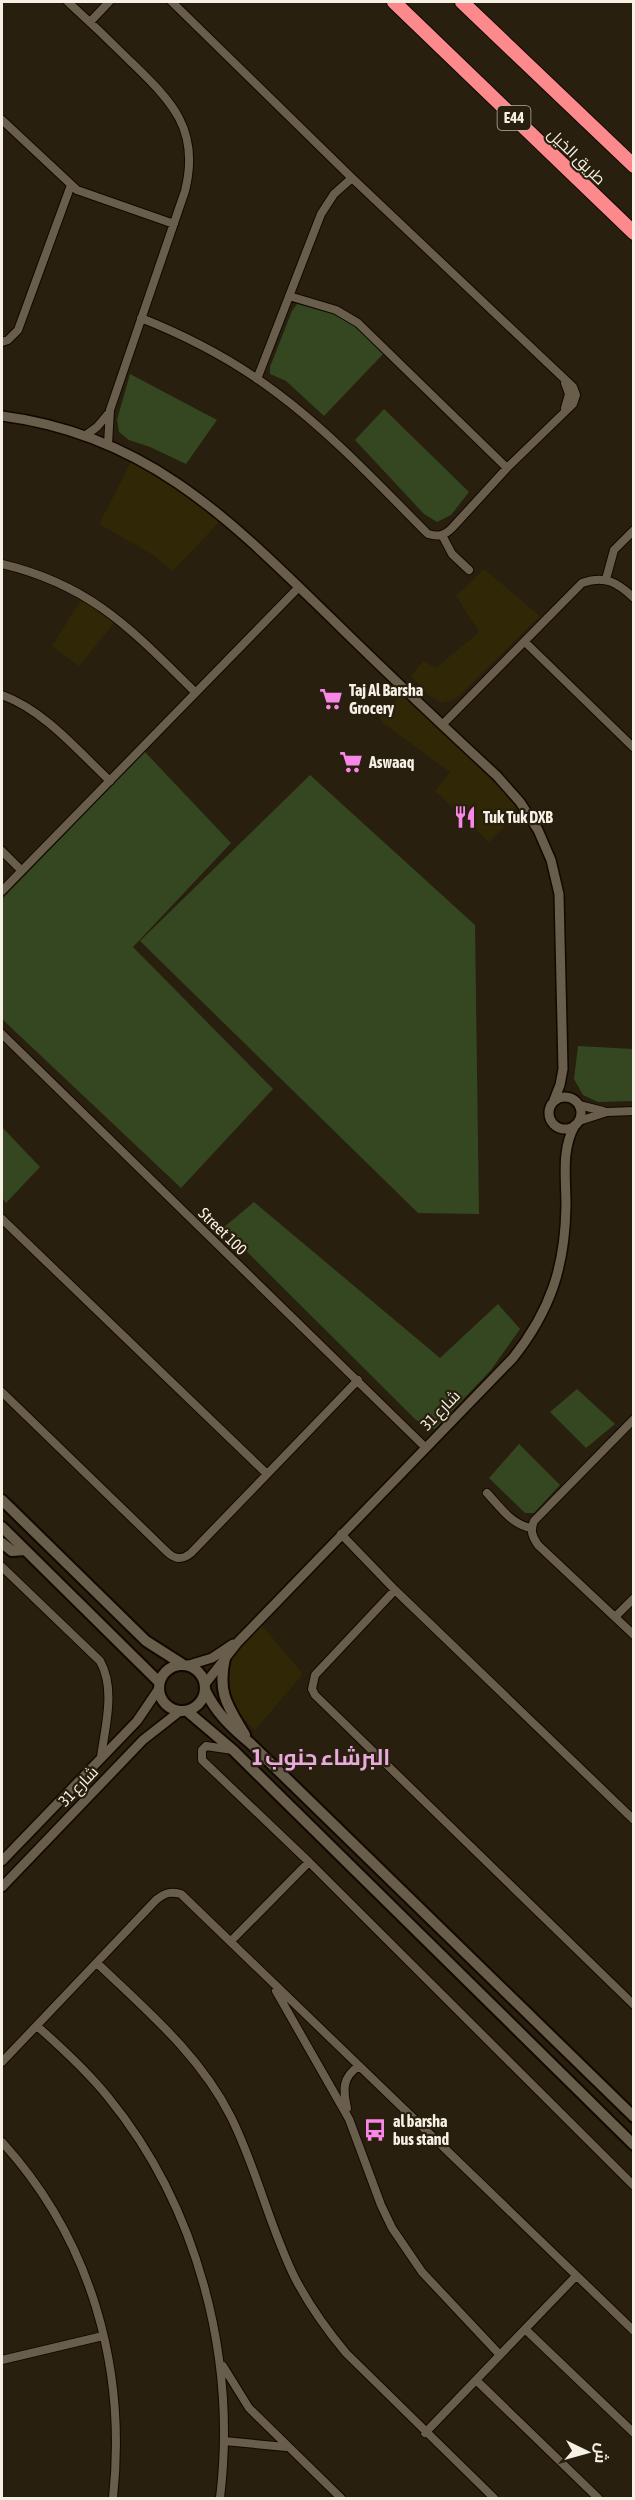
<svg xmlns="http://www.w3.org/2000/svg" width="635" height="2500" viewBox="0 0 635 2500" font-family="'Asap Condensed',Cairo,sans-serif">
  <rect width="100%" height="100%" fill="#281f0e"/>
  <path fill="#344720" d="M297 304 338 315 355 325 385 352 324 416 286 381 270 374V367L292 311Z
    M130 374 217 420 186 464 150 447 129 440 119 432 117 420Z
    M384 409 469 492 451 515 437 522 424 514 355 440Z
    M145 752 231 843 133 947 273 1089 181 1188 2 1019V899Z
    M310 775 475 925 479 1214 418 1213 140 941Z
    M578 1046 633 1049V1101L598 1102 583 1095 574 1079Z
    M2 1127 40 1167 6 1203 2 1198Z
    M254 1202 440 1358 498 1304 520 1329 491 1370 435 1429 416 1420 223 1228Z
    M577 1389 615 1424 586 1448 550 1412Z
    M519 1444 560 1485 534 1513H525L489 1478Z"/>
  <path fill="#2f2706" d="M131 462 179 488 222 519 173 571 153 555 99 524Z
    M484 569 540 616 457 698 442 703 428 695 411 676 423 661 436 668 479 632 456 596Z
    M82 598 116 621 79 666 52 646Z
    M404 693 519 807 500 819 504 827 489 842 435 791 450 772 381 722 380 715Z
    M261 1624 303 1674 255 1730C234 1712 215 1682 232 1656 239 1644 252 1634 261 1624Z"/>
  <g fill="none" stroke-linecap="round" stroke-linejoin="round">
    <g stroke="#110800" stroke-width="10">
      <path id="minor" d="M68 2C89 21 109 40 129 60 170 100 201 128 185 191L110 410 108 444
        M90 22 109 2
        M2 120 77 190 174 224
        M289 296 336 310 358 323 507 468
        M141 318C189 337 236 362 277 393 332 434 380 486 428 534 438 537 444 536 452 528L507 468 573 404 576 395 573 387 352 178 172 2
        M2 342 8 340 18 330 71 185
        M257 379 321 214 334 194 352 178
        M565 383 569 394 565 408
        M86 435 97 427 108 414
        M442 535 452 554 469 570
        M2 564C91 585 132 630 194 691
        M606 579 614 550 634 530
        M525 642 634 748
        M2 695C45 711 77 750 110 781
        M442 725 582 583C605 575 617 582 634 598
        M2 851 21 870
        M2 891 299 587
        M2 1034 425 1447
        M579 1105 603 1111
        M579 1121 607 1112 634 1111
        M2 1219 267 1474
        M2 1392 166 1551C174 1559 181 1561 191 1553L358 1380
        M634 1419 534 1521C530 1531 532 1536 538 1545L634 1635
        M487 1493C500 1507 511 1524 531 1528
        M341 1534 395 1590 634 1820
        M2 1567 100 1661C116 1689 105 1727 101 1757
        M395 1590 315 1675 312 1689 315 1695 634 2005
        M615 1617 634 1598
        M233 1750 206 1746 202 1750V1760L309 1862 634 2186
        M231 1941 309 1862
        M97 1963C146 2010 200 2055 231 2117 257 2169 269 2226 295 2278 309 2305 326 2329 346 2353L494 2498
        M276 1991 349 2119 381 2205 392 2228 422 2272 500 2355
        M37 2026C62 2048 87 2071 108 2097 198 2207 237 2358 220 2498
        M2 2062 156 1900C165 1893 170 1891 181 1894L634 2331
        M347 2108C343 2090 342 2077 359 2066
        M2 2142C91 2240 127 2367 113 2498
        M525 2329 634 2433
        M2 2360 103 2336
        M223 2366 249 2408 341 2498
        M476 2380 598 2498
        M425 2433 576 2276
        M224 2441 286 2447"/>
    </g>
    <g stroke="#110800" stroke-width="12">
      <path id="tertiary" d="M2 416C150 435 233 523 335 622 388 674 442 725 497 776L520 802 538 830 551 860 559 894 563 1069 560 1085 554 1100
        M549 1113a16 16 0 1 1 32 0a16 16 0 1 1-32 0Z
        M189 1665 212 1658 233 1644
        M205 1684 238 1642 513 1358C551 1310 565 1266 566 1206 566 1177 561 1150 575 1125
        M2 1861 137 1721 158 1690
        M2 1887 143 1740 180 1711"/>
    </g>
    <g stroke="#110800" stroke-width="14">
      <path id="secondary" d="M2 1500 146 1641 182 1664
        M2 1527 159 1682
        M2 1543 12 1551 25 1550
        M225 1658C217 1694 228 1706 245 1735
        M159 1688a23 23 0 1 1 46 0a23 23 0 1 1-46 0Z
        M205 1690C216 1713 231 1727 250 1743L634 2117
        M187 1711 233 1750 634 2145"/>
    </g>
    <g stroke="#110800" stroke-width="16">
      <path id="motorway" d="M394 2 634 233
        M462 2 634 166"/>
    </g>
    <use href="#minor" stroke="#695e4b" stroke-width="8"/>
    <use href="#tertiary" stroke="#695e4b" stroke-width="9"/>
    <use href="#secondary" stroke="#695e4b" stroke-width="10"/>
    <use href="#motorway" stroke="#fc898b" stroke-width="14"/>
  </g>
  <defs>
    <g id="supermarket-bare" transform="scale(1.8)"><path d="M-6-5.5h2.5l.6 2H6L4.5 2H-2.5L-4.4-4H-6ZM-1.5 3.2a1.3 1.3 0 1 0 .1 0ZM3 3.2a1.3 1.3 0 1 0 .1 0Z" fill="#f987e8" stroke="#281f0e" stroke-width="2.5" paint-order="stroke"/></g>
    <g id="restaurant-bare" transform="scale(1.8)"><path d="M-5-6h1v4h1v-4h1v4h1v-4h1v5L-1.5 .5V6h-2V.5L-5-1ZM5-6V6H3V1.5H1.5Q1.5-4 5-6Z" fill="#f987e8" stroke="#281f0e" stroke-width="2.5" paint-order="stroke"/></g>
    <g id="bus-bare" transform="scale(1.8)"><path d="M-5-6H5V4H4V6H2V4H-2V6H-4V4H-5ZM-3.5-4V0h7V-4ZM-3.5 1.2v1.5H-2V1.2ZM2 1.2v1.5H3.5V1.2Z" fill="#f987e8" stroke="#281f0e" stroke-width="2.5" paint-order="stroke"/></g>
  </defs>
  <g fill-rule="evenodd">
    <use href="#supermarket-bare" x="331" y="699"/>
    <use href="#supermarket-bare" x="351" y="762"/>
    <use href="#restaurant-bare" x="465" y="817"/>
    <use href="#bus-bare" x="375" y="2130"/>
  </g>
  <g text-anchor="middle" stroke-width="4.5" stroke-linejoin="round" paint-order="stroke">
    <rect fill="#281f0e" stroke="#b9b1a4" stroke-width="1.5" x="497.5" y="106" width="33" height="24" rx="4.5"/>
    <g font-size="15" font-weight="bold" fill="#f7f0e5">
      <text x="514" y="123">E44</text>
    </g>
    <g font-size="16" fill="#f7f0e5" stroke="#281f0e">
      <text transform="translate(577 156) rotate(44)" y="6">طريق الخيل</text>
      <text transform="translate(223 1231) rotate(44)" y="6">Street 100</text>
      <text transform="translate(440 1410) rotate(-46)" y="6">شارع 31</text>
      <text transform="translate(78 1786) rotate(-46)" y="6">شارع 31</text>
    </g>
    <g font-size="16" font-weight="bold" fill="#f7f0e5" stroke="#281f0e" text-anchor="start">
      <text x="349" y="696">Taj Al Barsha<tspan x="349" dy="18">Grocery</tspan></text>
      <text x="369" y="768">Aswaaq</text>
      <text x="483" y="823">Tuk Tuk DXB</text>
      <text x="393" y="2127">al barsha<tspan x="393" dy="18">bus stand</tspan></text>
    </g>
    <g font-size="22" font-weight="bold" fill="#eaaade" stroke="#281f0e">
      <text x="321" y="1765">البرشاء جنوب 1</text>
    </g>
  </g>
  <rect width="635" height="2500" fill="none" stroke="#f7f0e5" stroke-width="6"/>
  <g transform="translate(587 2452) rotate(95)" stroke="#281f0e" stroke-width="4.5" paint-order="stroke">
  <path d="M0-4.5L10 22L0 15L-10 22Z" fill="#f7f0e5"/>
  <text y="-9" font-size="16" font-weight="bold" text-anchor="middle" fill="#f7f0e5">ش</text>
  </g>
</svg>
